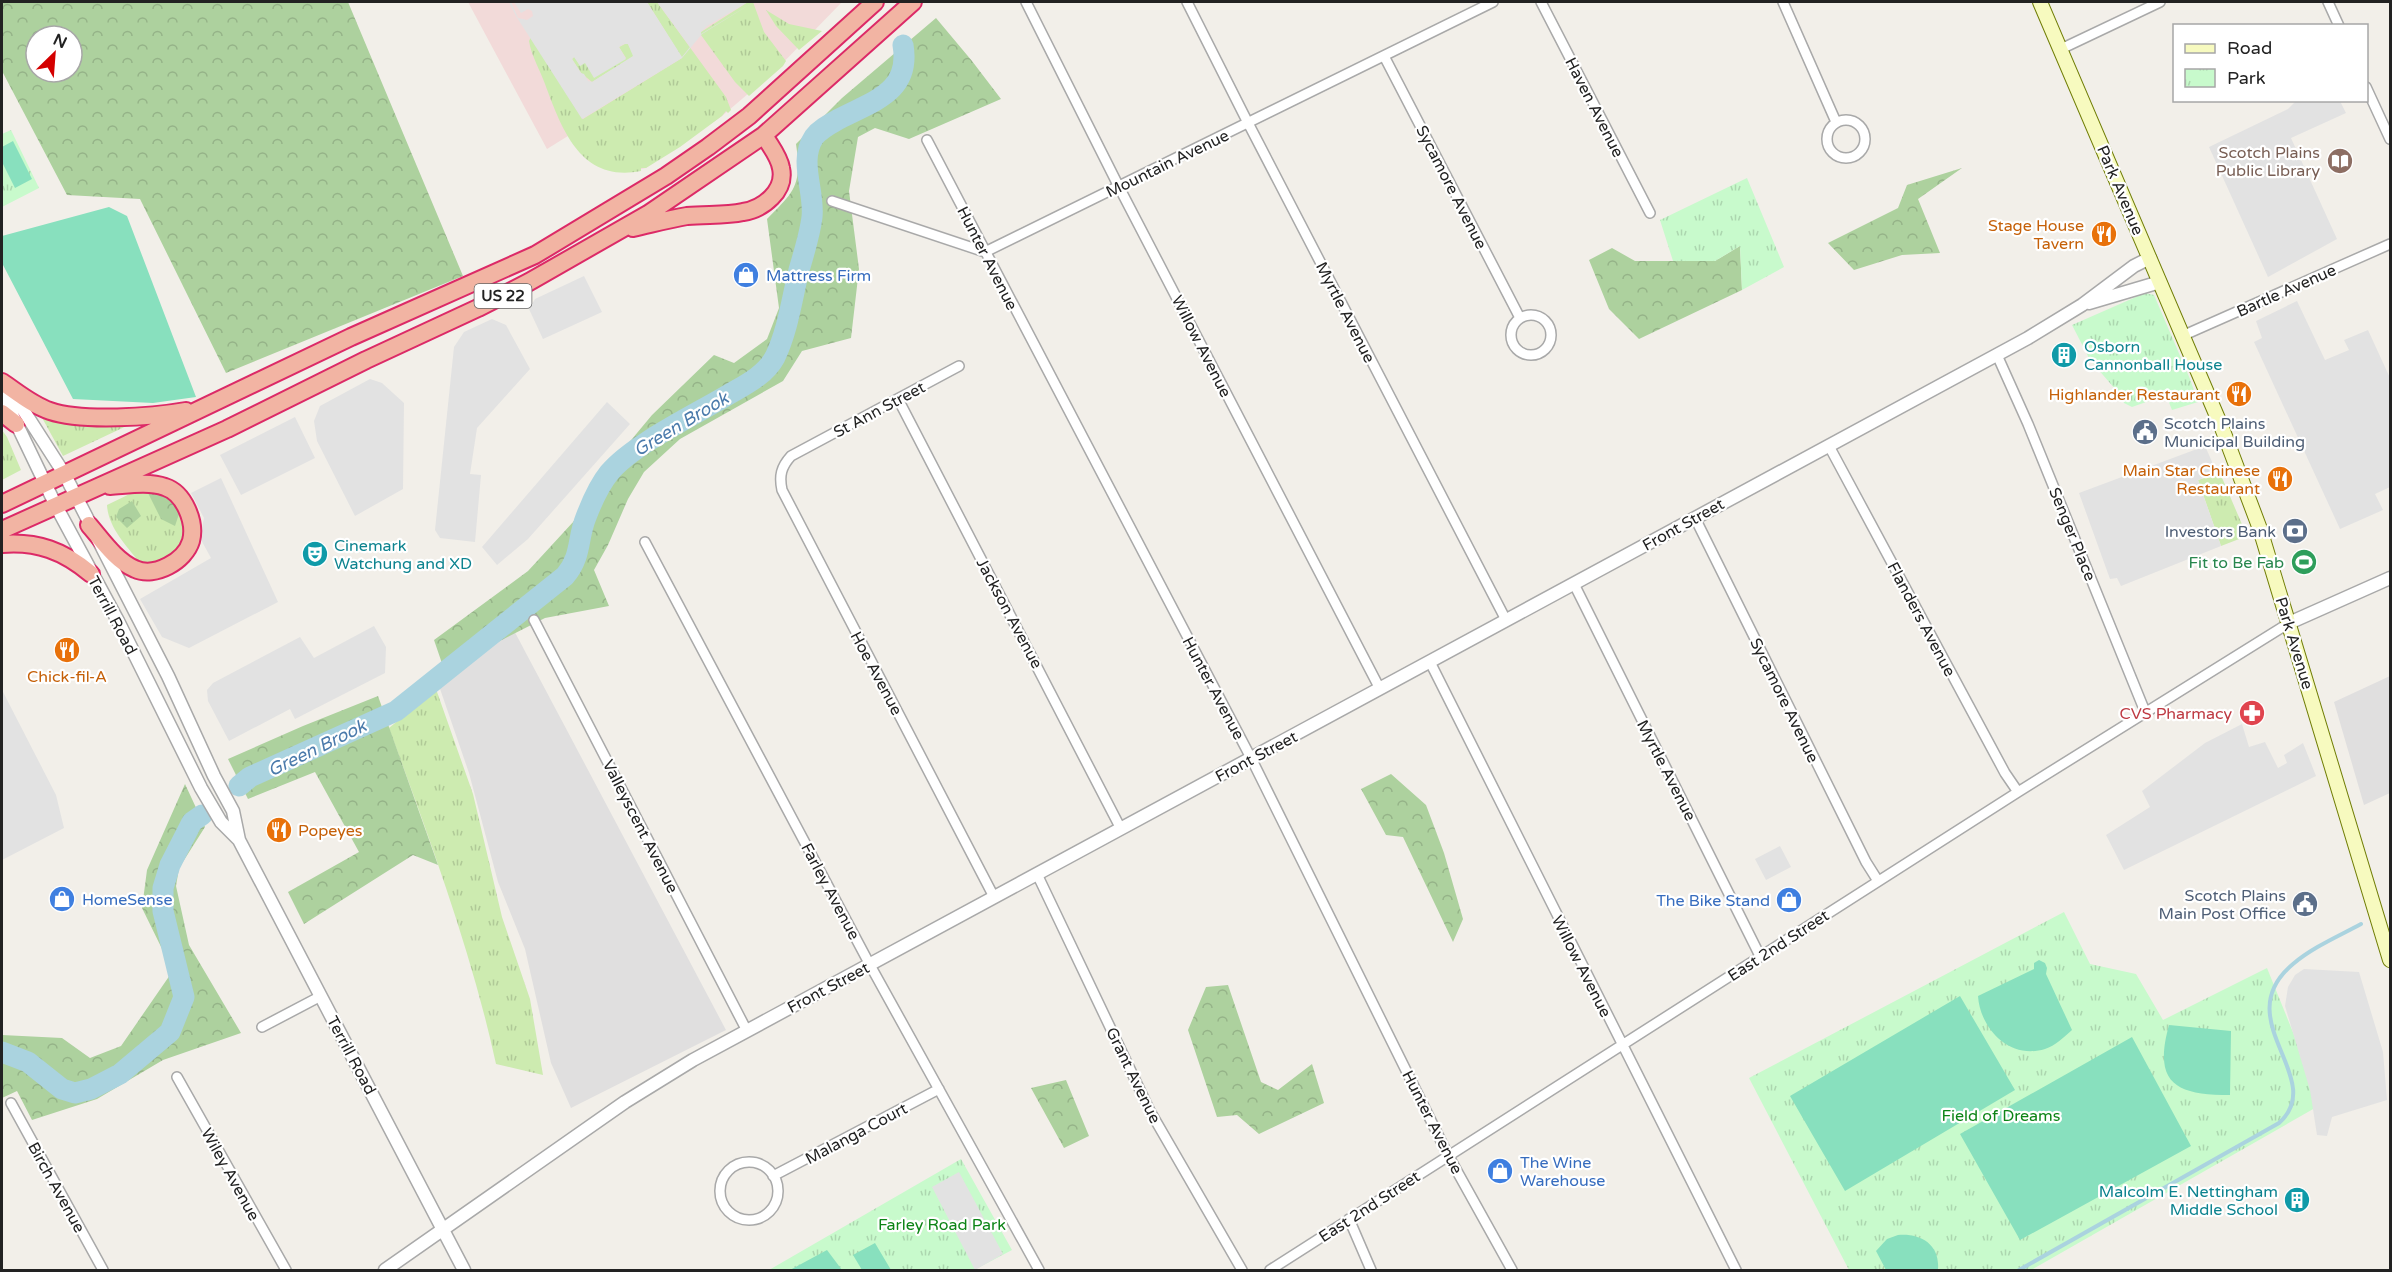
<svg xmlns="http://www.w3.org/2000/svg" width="2392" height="1272" viewBox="0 0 2392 1272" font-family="'Varela Round',sans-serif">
  <defs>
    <pattern id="grass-tufts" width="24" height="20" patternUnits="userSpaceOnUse" patternTransform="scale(1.5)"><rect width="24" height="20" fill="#cdebb0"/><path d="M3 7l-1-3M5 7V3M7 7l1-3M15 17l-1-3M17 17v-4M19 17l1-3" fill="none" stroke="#b0c997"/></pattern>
    <pattern id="forest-crowns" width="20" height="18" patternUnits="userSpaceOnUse" patternTransform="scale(1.5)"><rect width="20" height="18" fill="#add19e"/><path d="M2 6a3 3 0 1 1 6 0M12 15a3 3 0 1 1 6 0" fill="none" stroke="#95b388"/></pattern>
    <pattern id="park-tufts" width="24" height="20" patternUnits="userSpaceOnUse" patternTransform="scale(1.5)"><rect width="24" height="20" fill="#c8facc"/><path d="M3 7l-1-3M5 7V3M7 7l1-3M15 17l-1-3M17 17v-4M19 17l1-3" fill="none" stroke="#acd6af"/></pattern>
  </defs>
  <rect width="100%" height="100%" fill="#f2efe9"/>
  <path fill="#e0dfdf" d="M510 623 726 1030 571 1108 551 1063 525 949 498 882 469 773 438 683Z
    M2390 676V793L2364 805 2334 702Z"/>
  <path fill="#f2dad9" d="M468 2H842L775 71 722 116 646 168 641 169V171L605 113 547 149Z"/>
  <path fill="url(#grass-tufts)" d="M647 2H657L726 97 731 110 728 113 726 111 722 116 680 147 646 168H641V171C581 183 562 130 545 84 540 70 531 55 529 41L531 37 583 119 682 58Z
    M748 2H753L764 32 786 61 783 66 749 96 735 82 701 35V32Z
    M766 10 789 24 822 31 799 50 776 26Z
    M625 44H628L634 56 592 82 581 73 572 59 574 57 585 62 626 58 619 47Z
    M40 414 133 423 63 456Z
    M2 430 7 437 21 470 2 480Z
    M2220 473 2247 536 2221 546 2198 480Z
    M140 489 156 490 172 498 186 523 184 538 173 554 157 563 139 562C126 545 108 527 107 505Z
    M436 689 473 794 502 917 530 999 543 1075 496 1064C471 949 429 838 389 728Z"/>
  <path fill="url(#forest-crowns)" fill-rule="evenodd" d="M2 2H348L463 276 226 373 140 199 67 195 2 71ZM36 36H72V72H36Z
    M936 18 972 61 1001 99 909 139 875 128 858 137 849 191 859 269 851 338 802 351 783 381 680 439 644 472 628 499 608 545 594 570 609 606 545 618 494 644 447 678 434 640 528 571 574 521 592 487 652 415 714 355 734 363 767 339 779 308 767 219C795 191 802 185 796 144L842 98Z
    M1962 168 1918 199 1940 253 1902 255 1854 270 1828 243 1898 208 1907 185Z
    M1740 246 1742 290 1639 339 1609 309 1589 260 1612 248 1635 261H1715Z
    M147 491 165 496 180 511 175 526 161 519Z
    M132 501 141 516 127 528 116 517 119 509Z
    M378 696 438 865 413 855 304 924 288 892 359 852 315 772 248 799 228 759 303 726Z
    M1391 774 1426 805 1444 853 1463 919 1453 942 1403 837 1386 835 1361 789Z
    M185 784 205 827 179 868 176 886 189 945 241 1033 163 1060 97 1099 32 1120 17 1091 2 1098V1035L62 1038 90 1058 121 1046 170 975 166 957 142 908 147 870Z
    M1228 985 1261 1082 1278 1090 1312 1064 1324 1103 1259 1134 1237 1115 1217 1117 1188 1030 1206 987Z
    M1066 1080 1089 1136 1064 1148 1031 1088Z"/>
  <path fill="url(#park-tufts)" d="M11 130 39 188 2 207V134Z
    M1747 178 1784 267 1742 290 1740 246 1715 261H1673L1660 220Z
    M2145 293 2154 295 2190 379 2198 402 2172 410 2166 395 2132 407 2124 403 2116 390 2090 360 2072 325Z
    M2064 912 2090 964 2136 974 2163 1020 2267 968 2322 1104 2031 1270H1849L1749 1078Z
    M961 1159 1012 1250 974 1270H769Z"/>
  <path fill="#88e0be" d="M13 141 32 179 15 188 2 162V147Z
    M109 207 127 216 196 397 153 403 73 399 2 263V236Z
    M2039 960 2045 963 2047 968 2046 974 2072 1030C2064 1037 2055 1046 2045 1049 2009 1060 1980 1028 1978 996L2034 969V963Z
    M1960 996 2015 1090 1845 1191 1790 1096Z
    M2169 1025 2231 1031 2230 1095C2175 1095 2153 1083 2169 1025Z
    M2132 1037 2191 1146 2020 1240 1960 1134Z
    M1898 1235C1920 1233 1940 1244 1938 1269L1886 1270 1876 1251 1887 1239Z
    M875 1243 891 1270H862L853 1255Z
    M827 1250 842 1270H790Z"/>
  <path fill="#e2e2e2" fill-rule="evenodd" d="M509 2H511L518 18 527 20 533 16 532 11 528 9 521 13 514 2H647L682 57 690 47 657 2H748L707 26 701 32V34L754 2 702 34 682 58 582 119 516 16ZM624 44H628L633 56 592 82 588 81 584 74 581 73 572 59 574 57 580 66 585 63 594 78 626 59 619 47Z
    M2296 101H2340L2346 113 2291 138 2337 239 2268 277 2209 147 2288 109Z
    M584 276 602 312 543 339 529 309 535 299Z
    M2297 301 2325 360 2349 350 2344 340 2368 330 2390 378V487L2375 494 2383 510 2340 529 2254 342 2262 338 2256 321Z
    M492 319 506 325 530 369 477 428 470 474 481 475 475 542 440 538 435 530 454 347 464 332Z
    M370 379 382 383 404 403 403 489 355 516 317 441 314 421 320 406Z
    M607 402 630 424 528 539 497 565 482 547Z
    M295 417 315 458 241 495 220 455Z
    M2205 446 2217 473 2198 480 2221 546 2121 586 2117 578 2110 579 2079 493Z
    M221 478 278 602 189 648 162 637 140 599 211 558 200 538 204 518 191 493Z
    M374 626 386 647 385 673 295 719 290 709 229 741 208 701 207 690 213 683 300 637 314 658Z
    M2 690 56 795 64 828 2 860Z
    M2242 724 2249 747 2265 742 2278 768 2287 763 2284 755 2303 743 2316 776 2124 870 2106 835 2150 807 2142 791 2205 743Z
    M1780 846 1791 867 1766 880 1755 859Z
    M2304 969 2359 972 2383 1052 2387 1100 2332 1117 2327 1136 2317 1135 2310 1090 2285 1006 2288 987 2295 975Z
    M959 1172 1003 1254 975 1270 932 1187Z"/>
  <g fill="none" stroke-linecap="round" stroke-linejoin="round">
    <path stroke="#aad3df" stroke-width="4" d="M2019 1270 2279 1123C2329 1078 2226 1020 2293 964 2313 947 2339 936 2361 924"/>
    <path stroke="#aad3df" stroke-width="21" d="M239 786 250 777 396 711 565 576C582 556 577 539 586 517 591 504 600 484 609 473 632 445 694 415 726 396 743 386 765 376 775 357 788 330 792 298 799 270 804 253 810 234 812 217 815 191 798 161 814 137 820 129 830 124 839 119 873 101 911 92 903 45
      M2 1052 28 1062 62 1089 75 1093 91 1089 120 1074 170 1032 184 997 163 911V888L170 865 192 822 202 815"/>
    <g stroke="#a9a9a9" stroke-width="12">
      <path id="minor" d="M1026 2 1119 187 1380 689
        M1187 2 1246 119 1506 620
        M1541 2 1650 213
        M1783 2 1836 122
        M2328 2 2339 26
        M2061 49 2160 2
        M1384 56 1520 318
        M2366 87 2390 139
        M1827 139a19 19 0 1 1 38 0a19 19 0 1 1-38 0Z
        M927 140 1251 758 1448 1155 1512 1270
        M832 201 985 252 1493 2
        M1511 335a20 20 0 1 1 40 0a20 20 0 1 1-40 0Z
        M2182 336 2390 244
        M1997 355 2028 424 2146 714
        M959 366 791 456C781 467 779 476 782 490L994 897
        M898 399 1121 829
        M1829 446 2005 773 2018 792
        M1695 518 1866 862 1878 881
        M645 542 870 965 1039 1270
        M1574 584 1760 956
        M534 620 747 1031
        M1430 662 1736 1270
        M1037 874 1150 1111 1242 1270
        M262 1027 321 996
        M177 1077 286 1270
        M11 1103 103 1270
        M720 1191a29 29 0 1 1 58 0a29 29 0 1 1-58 0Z
        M773 1176 939 1089
        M1349 1219 1371 1270
        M1270 1270 2018 792 2289 623"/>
    </g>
    <g stroke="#a9a9a9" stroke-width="15">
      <path id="tertiary" d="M2089 303 2160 282
        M3 386 9 408 56 506 118 621 201 788 221 822 239 840
        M13 394 65 475 168 676 214 776 233 811 239 840 464 1270
        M2289 623 2390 578
        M385 1270 625 1102 693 1060 2028 338 2082 305 2134 266 2150 258"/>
    </g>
    <g stroke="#707d05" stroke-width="16">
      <path id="secondary" d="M2040 2 2222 428 2260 529 2390 960"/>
    </g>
    <g stroke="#dc2a67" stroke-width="20">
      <path id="trunk" d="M633 228C651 224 669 219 687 216 706 214 725 216 743 212 763 209 786 191 781 168 779 156 770 146 764 135
        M2 382C17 392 32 405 50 411 82 422 152 417 186 411
        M2 413 16 424
        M2 504 351 337 535 255 666 176 708 147 749 116 875 2
        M89 525C102 540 116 561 135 569 155 578 185 561 191 541 196 522 184 493 165 487 148 481 127 485 110 486
        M2 530 227 429 366 360 478 308 529 282 648 214 764 135 913 2
        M2 544C37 541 64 551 91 574"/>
    </g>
    <use href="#minor" stroke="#fff" stroke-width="9"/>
    <use href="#tertiary" stroke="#fff" stroke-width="12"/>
    <use href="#secondary" stroke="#f7fabf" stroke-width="14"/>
    <use href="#trunk" stroke="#f2b4a3" stroke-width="16"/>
  </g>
  <defs>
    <g id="library-disc" transform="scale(1.35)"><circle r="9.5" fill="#8d6e63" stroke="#fff"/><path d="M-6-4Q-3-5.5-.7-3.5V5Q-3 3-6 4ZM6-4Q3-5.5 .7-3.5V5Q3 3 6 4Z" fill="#fff"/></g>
    <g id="restaurant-disc" transform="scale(1.35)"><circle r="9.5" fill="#e8710a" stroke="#fff"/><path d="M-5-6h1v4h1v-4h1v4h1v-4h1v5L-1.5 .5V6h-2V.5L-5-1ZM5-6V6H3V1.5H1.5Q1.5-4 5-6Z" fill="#fff"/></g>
    <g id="shop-disc" transform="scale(1.35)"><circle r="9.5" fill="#3f7fe0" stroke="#fff"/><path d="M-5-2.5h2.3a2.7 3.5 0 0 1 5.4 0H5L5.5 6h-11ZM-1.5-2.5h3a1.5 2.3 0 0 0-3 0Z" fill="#fff"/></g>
    <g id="building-disc" transform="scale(1.35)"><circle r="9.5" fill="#0f9aa8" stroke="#fff"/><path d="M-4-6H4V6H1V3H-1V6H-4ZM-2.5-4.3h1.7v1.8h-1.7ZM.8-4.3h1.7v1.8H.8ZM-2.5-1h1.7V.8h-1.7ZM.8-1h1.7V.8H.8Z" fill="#fff"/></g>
    <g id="civic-disc" transform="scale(1.35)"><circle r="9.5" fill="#5c6f8a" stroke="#fff"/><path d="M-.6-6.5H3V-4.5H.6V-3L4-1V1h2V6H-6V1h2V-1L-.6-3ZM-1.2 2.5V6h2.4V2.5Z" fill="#fff"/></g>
    <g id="bank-disc" transform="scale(1.35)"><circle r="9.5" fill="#5c6f8a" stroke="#fff"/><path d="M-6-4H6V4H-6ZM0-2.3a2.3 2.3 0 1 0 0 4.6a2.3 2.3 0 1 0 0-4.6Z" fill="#fff"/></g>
    <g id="theatre-disc" transform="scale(1.35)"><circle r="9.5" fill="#0f9aa8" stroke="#fff"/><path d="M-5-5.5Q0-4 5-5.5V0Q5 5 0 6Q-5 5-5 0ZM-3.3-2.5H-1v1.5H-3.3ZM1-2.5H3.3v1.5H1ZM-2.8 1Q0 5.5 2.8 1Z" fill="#fff"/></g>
    <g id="stadium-disc" transform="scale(1.35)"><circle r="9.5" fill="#2e9e5b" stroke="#fff"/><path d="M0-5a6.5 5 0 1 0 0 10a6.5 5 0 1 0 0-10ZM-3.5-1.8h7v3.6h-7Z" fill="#fff"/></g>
    <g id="pharmacy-disc" transform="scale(1.35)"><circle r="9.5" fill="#e0444e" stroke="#fff"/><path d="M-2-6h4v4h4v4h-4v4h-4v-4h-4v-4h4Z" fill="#fff"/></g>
  </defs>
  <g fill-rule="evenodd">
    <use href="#library-disc" x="2340" y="161"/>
    <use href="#restaurant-disc" x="2104" y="234"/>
    <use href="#shop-disc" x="746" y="275"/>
    <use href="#building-disc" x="2064" y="355"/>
    <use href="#restaurant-disc" x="2239" y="394"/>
    <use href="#civic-disc" x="2145" y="432"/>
    <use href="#restaurant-disc" x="2280" y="479"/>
    <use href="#bank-disc" x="2295" y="531"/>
    <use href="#theatre-disc" x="315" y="554"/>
    <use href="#stadium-disc" x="2304" y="562"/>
    <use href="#restaurant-disc" x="67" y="650"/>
    <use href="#pharmacy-disc" x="2252" y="713"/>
    <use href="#restaurant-disc" x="279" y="830"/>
    <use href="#shop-disc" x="62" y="899"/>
    <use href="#shop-disc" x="1789" y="900"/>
    <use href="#civic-disc" x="2305" y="904"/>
    <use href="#shop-disc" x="1500" y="1171"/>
    <use href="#building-disc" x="2297" y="1200"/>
  </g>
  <g text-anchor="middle" stroke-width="4.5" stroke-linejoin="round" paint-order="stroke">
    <rect fill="#fff" stroke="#646464" stroke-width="1.5" x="474.5" y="284" width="57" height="24" rx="4.5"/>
    <g font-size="15" font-weight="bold" fill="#222">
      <text x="503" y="301">US 22</text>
    </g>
    <g font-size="16" fill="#222" stroke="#fff">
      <text transform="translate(1595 107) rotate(63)" y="6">Haven Avenue</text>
      <text transform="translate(1167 163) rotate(-26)" y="6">Mountain Avenue</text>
      <text transform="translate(1452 187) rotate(63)" y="6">Sycamore Avenue</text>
      <text transform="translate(2121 190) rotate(67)" y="6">Park Avenue</text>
      <text transform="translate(988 258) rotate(63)" y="6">Hunter Avenue</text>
      <text transform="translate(2286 290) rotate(-24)" y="6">Bartle Avenue</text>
      <text transform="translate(1346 312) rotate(63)" y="6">Myrtle Avenue</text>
      <text transform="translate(1202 346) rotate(63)" y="6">Willow Avenue</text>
      <text transform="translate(879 409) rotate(-28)" y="6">St Ann Street</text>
      <text transform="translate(1683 524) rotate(-29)" y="6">Front Street</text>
      <text transform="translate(2073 534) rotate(68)" y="6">Senger Place</text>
      <text transform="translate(1010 613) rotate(62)" y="6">Jackson Avenue</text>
      <text transform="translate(113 615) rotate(62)" y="6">Terrill Road</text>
      <text transform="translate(1922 619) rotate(62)" y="6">Flanders Avenue</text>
      <text transform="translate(2295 643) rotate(73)" y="6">Park Avenue</text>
      <text transform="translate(877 673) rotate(62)" y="6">Hoe Avenue</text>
      <text transform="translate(1214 688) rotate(62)" y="6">Hunter Avenue</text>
      <text transform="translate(1785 700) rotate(64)" y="6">Sycamore Avenue</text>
      <text transform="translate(1256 756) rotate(-28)" y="6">Front Street</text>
      <text transform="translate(1667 770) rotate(63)" y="6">Myrtle Avenue</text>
      <text transform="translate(641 826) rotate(63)" y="6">Valleyscent Avenue</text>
      <text transform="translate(831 891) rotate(62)" y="6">Farley Avenue</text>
      <text transform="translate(1778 945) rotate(-33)" y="6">East 2nd Street</text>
      <text transform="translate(1582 966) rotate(63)" y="6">Willow Avenue</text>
      <text transform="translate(828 987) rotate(-28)" y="6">Front Street</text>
      <text transform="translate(352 1055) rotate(62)" y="6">Terrill Road</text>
      <text transform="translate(1134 1075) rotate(64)" y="6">Grant Avenue</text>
      <text transform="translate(1433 1122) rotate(63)" y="6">Hunter Avenue</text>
      <text transform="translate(856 1133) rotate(-28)" y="6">Malanga Court</text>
      <text transform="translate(231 1174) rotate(61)" y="6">Wiley Avenue</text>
      <text transform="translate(57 1187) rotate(61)" y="6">Birch Avenue</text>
      <text transform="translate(1369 1206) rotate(-33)" y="6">East 2nd Street</text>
    </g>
    <g font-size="16" fill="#785e54" stroke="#fff" text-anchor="end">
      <text x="2320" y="158">Scotch Plains<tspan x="2320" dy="18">Public Library</tspan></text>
    </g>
    <g font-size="16" fill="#c56008" stroke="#fff" text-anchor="end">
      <text x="2084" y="231">Stage House<tspan x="2084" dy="18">Tavern</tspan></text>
      <text x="2220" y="400">Highlander Restaurant</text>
      <text x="2260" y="476">Main Star Chinese<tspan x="2260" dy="18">Restaurant</tspan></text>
      <text x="67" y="682" text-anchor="middle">Chick-fil-A</text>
      <text x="298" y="836" text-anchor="start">Popeyes</text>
    </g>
    <g font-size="16" fill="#366cbe" stroke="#fff" text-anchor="start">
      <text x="766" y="281">Mattress Firm</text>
      <text x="82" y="905">HomeSense</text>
      <text x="1770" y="906" text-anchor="end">The Bike Stand</text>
      <text x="1520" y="1168">The Wine<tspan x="1520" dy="18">Warehouse</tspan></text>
    </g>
    <g font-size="16" fill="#0d838f" stroke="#fff" text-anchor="start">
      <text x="2084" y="352">Osborn<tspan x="2084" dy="18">Cannonball House</tspan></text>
      <text x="334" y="551">Cinemark<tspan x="334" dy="18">Watchung and XD</tspan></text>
      <text x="2278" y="1197" text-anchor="end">Malcolm E. Nettingham<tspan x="2278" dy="18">Middle School</tspan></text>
    </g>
    <g font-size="16" fill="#4e5e75" stroke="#fff" text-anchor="end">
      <text x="2164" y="429" text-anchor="start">Scotch Plains<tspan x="2164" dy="18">Municipal Building</tspan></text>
      <text x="2276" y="537">Investors Bank</text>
      <text x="2286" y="901">Scotch Plains<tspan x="2286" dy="18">Main Post Office</tspan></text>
    </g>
    <g font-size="16" fill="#27864d" stroke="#fff" text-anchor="end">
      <text x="2284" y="568">Fit to Be Fab</text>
    </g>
    <g font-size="16" fill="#be3a42" stroke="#fff" text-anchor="end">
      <text x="2232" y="719">CVS Pharmacy</text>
    </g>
    <g font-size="16" fill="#0c8416" stroke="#fff">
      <text x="2001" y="1121">Field of Dreams</text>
      <text x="942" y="1230">Farley Road Park</text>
    </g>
    <g font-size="18" font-style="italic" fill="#4a7aab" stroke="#fff">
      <text transform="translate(681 424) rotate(-31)" y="6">Green Brook</text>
      <text transform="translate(317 748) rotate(-26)" y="6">Green Brook</text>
    </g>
  </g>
  <rect width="2392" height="1272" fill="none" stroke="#222222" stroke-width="6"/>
  <rect x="2173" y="24" width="195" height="78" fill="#ffffff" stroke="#a7a7a7" stroke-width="1.5"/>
  <rect x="2185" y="44" width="30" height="9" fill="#f7fabf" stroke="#a7a7a7" stroke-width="1.5"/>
  <text x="2227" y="54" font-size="18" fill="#222222">Road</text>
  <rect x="2185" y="69" width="30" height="18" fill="url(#park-tufts)" stroke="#a7a7a7" stroke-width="1.5"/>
  <text x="2227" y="84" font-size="18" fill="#222222">Park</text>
  <g transform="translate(54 54) rotate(25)"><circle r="28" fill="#ffffff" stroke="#a7a7a7" stroke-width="1.5"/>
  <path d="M0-4.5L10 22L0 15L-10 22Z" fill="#d40000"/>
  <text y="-9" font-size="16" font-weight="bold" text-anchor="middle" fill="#222222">N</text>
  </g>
</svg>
